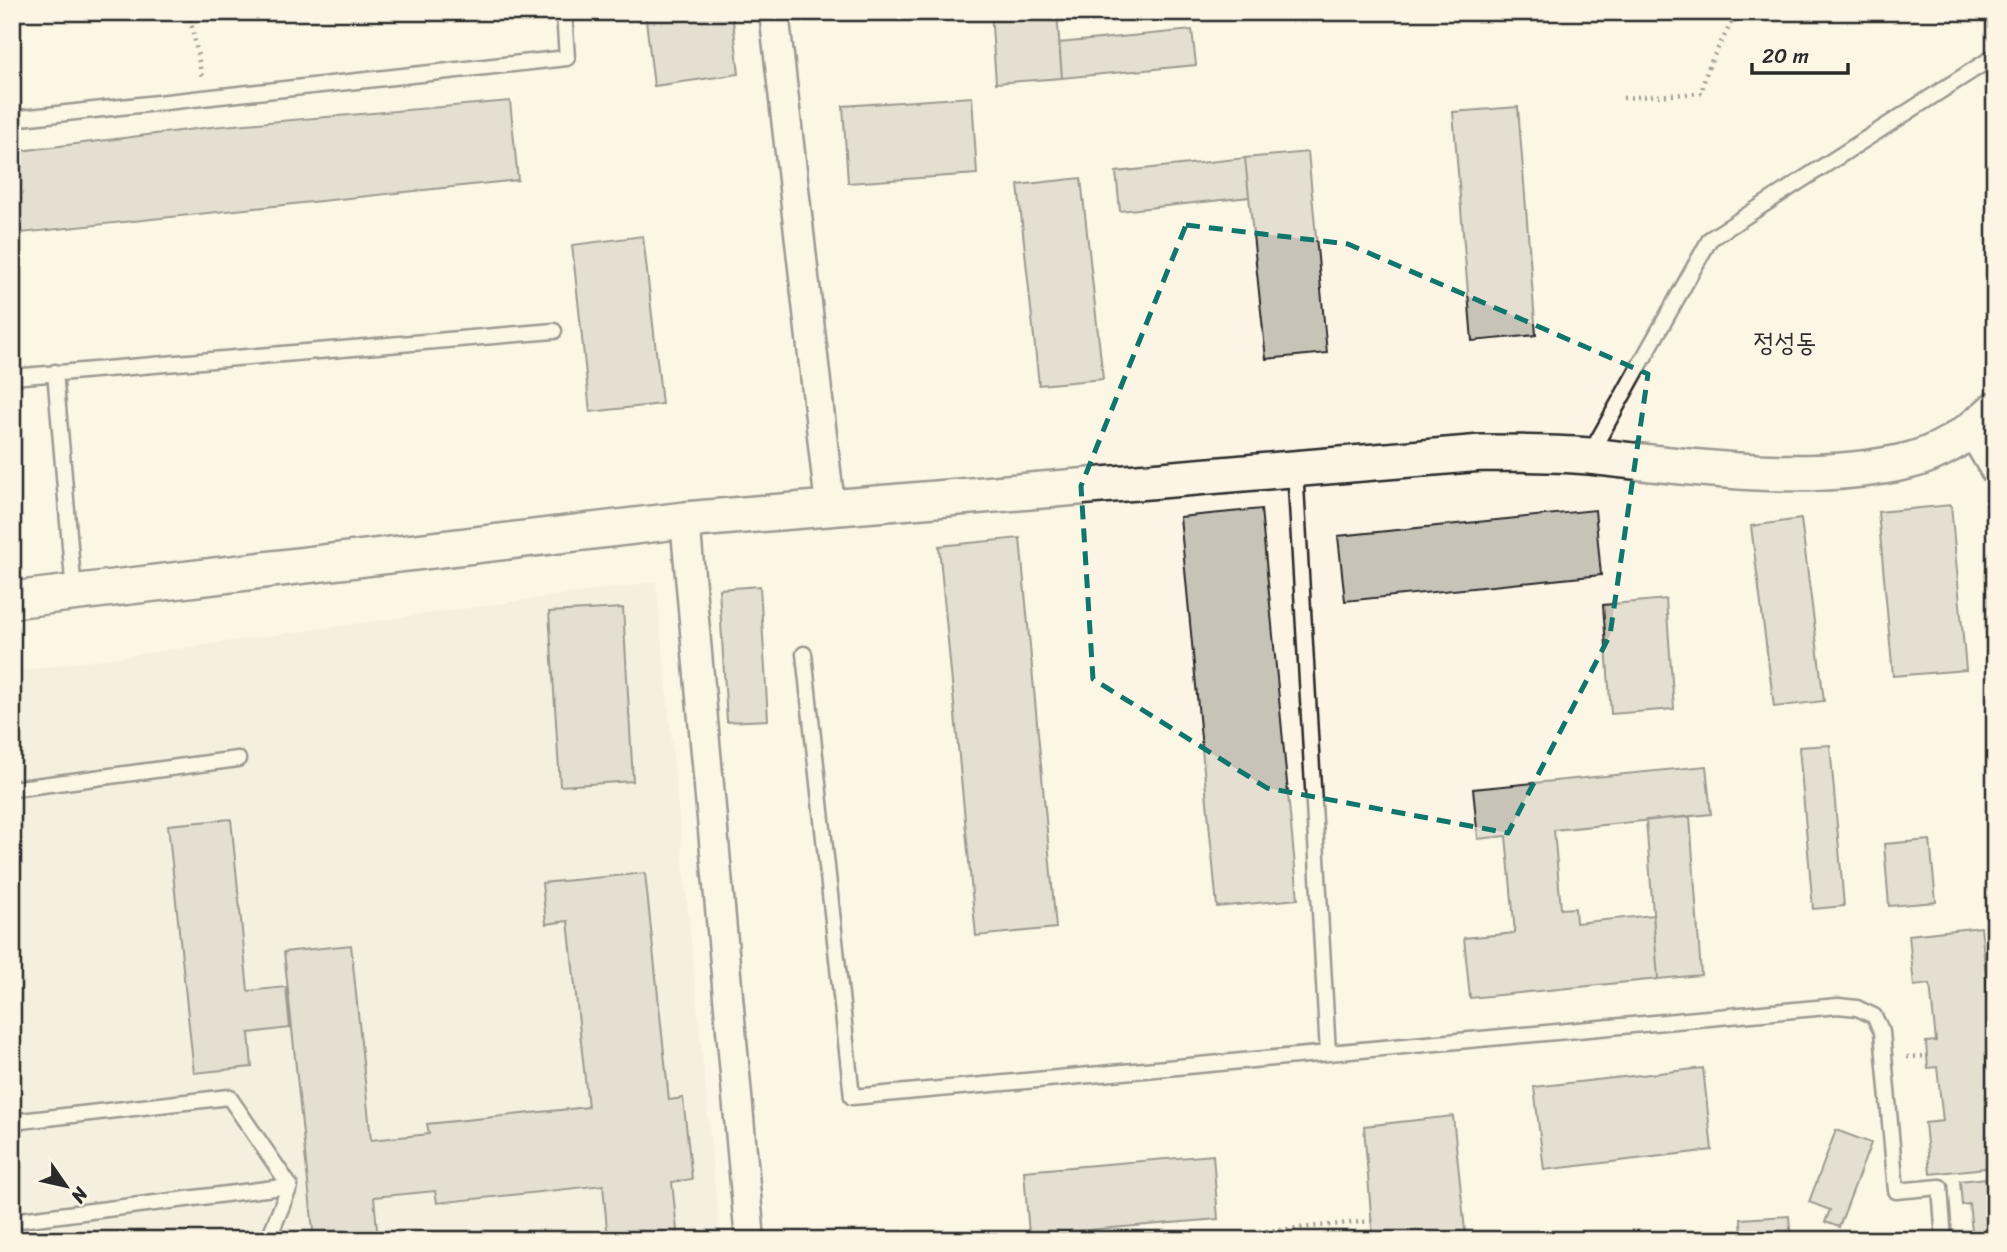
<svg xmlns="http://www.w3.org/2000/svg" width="2007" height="1252" viewBox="0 0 2007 1252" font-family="Sriracha,'Poor Story',sans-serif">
  <rect width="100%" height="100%" fill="#fcf5e5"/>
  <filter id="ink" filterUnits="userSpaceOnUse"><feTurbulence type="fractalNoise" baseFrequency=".0143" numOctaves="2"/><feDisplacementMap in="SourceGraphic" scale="14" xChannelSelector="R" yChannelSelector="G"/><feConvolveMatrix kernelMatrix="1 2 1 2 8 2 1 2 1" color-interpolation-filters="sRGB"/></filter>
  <g filter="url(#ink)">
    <path fill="#ece6d7" d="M656 582 720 1240H12V672Z"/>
    <path fill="#c8c3b7" stroke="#2b2b2b" stroke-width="2" d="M645 12H732L739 74 654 86Z
      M991 12H1057L1062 78 996 83Z
      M1452 12H1507L1452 18Z
      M1192 30 1196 65 1062 78 1059 43Z
      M972 97 977 174 848 183 843 106Z
      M510 101 518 180 12 234V152L211 127Z
      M1518 107 1536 335 1472 341 1453 112Z
      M1308 152 1327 353 1266 359 1245 158Z
      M1245 158 1249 197 1120 211 1116 172Z
      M1081 178 1103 379 1039 385 1018 185Z
      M643 236 662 404 590 412 572 245Z
      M1951 505 1966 670 1893 676 1878 512Z
      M1261 509 1298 899 1217 907 1180 517Z
      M1595 510 1601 575 1345 601 1338 536Z
      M1801 519 1824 701 1774 707 1751 526Z
      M1020 538 1056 928 976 936 939 546Z
      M760 586 768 720 727 722 719 589Z
      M1666 599 1674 709 1611 714 1603 605Z
      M623 608 633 781 560 786 549 612Z
      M1830 745 1844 906 1813 909 1799 747Z
      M1706 766 1711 814 1554 830 1561 909 1575 908 1576 923 1653 915 1658 979 1470 998 1464 938 1515 933 1506 836 1478 839 1473 789Z
      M1690 817 1701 975 1658 979 1646 820Z
      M231 819 248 991 286 987 290 1028 249 1033 252 1067 194 1073 168 825Z
      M1930 840 1936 902 1889 906 1884 844Z
      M645 873 669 1100 683 1098 692 1179 672 1182 678 1240H608L603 1185 437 1203 435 1191 374 1197 378 1240H314L284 952 351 945 371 1140 429 1134 427 1124 588 1107 568 921 546 924 542 883Z
      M1981 927 1995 1062V1167L1930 1174 1925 1123 1943 1121 1937 1067 1928 1068 1927 1056 1926 1042 1936 1041 1930 984 1914 986 1909 935Z
      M1703 1068 1712 1150 1544 1170 1534 1087Z
      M1453 1116 1466 1240H1373L1364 1126Z
      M1836 1130 1871 1143 1839 1227 1825 1222 1830 1210 1809 1202Z
      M1213 1155 1218 1219 1029 1235 1024 1171Z
      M1995 1177V1240H1973L1969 1204 1962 1205 1960 1181Z
      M1789 1216 1791 1240H1742L1741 1219Z"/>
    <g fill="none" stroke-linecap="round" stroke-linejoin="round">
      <g stroke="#2b2b2b" stroke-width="19">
        <path id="service" d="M12 119 567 58 564 12
          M55 372 74 592
          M12 377 554 331
          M1589 456 1710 239 1995 56
          M1295 468 1328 1053
          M804 654 852 1097 1838 1006 1857 1008 1874 1016 1882 1032 1896 1191 1940 1187 1944 1240
          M12 789 238 759
          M12 1122 229 1097 290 1186 268 1240
          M12 1221 290 1186"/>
      </g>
      <g stroke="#2b2b2b" stroke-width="33">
        <path id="minor" d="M774 12 830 506
          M1972 431 1995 470
          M685 520 750 1240"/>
      </g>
      <g stroke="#2b2b2b" stroke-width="40">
        <path id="tertiary" d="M12 600 685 520 1482 453C1518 453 1554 453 1589 456 1692 467 1806 485 1908 461 1942 453 1970 433 1995 410"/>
      </g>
      <path stroke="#2b2b2b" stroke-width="4.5" stroke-dasharray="2 5" stroke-linecap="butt" d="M189 12 202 77
        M1623 98 1702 93C1705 63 1725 40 1736 12
        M1907 1057 1927 1056
        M1175 1240 1371 1221"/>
      <use href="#service" stroke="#fcf5e5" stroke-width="14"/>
      <use href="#minor" stroke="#fcf5e5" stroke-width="28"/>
      <use href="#tertiary" stroke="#fcf5e5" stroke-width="35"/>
    </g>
  </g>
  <path d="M0 0H2007V1252H0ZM1186 225 1348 244 1648 374 1610 635 1508 833 1267 788 1093 679 1081 486Z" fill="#fcf5e5" fill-opacity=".55" fill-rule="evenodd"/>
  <path fill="none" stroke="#0f766e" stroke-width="5" stroke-dasharray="14 9" stroke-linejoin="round" d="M1186 225 1348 244 1648 374 1610 635 1508 833 1267 788 1093 679 1081 486Z"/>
  <g text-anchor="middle" stroke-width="5" stroke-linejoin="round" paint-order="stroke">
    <g font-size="26" fill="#2b2b2b" stroke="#fcf5e5">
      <text x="1785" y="351">정성동</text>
    </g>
  </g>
  <rect width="2007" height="1252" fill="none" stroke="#fcf5e5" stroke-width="42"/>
  <rect x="21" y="21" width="1965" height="1210" fill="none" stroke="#2b2b2b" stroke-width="2.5" filter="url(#ink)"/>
  <g transform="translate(66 1186) rotate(124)" stroke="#fcf5e5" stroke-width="5" paint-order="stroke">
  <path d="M0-5L12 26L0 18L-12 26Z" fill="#2b2b2b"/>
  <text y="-10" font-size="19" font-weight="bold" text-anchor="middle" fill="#2b2b2b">N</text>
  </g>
  <path d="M1752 63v10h96v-10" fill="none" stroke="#2b2b2b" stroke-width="3.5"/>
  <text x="1762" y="63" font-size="21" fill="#2b2b2b" stroke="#fcf5e5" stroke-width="5" paint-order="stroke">20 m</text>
</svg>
